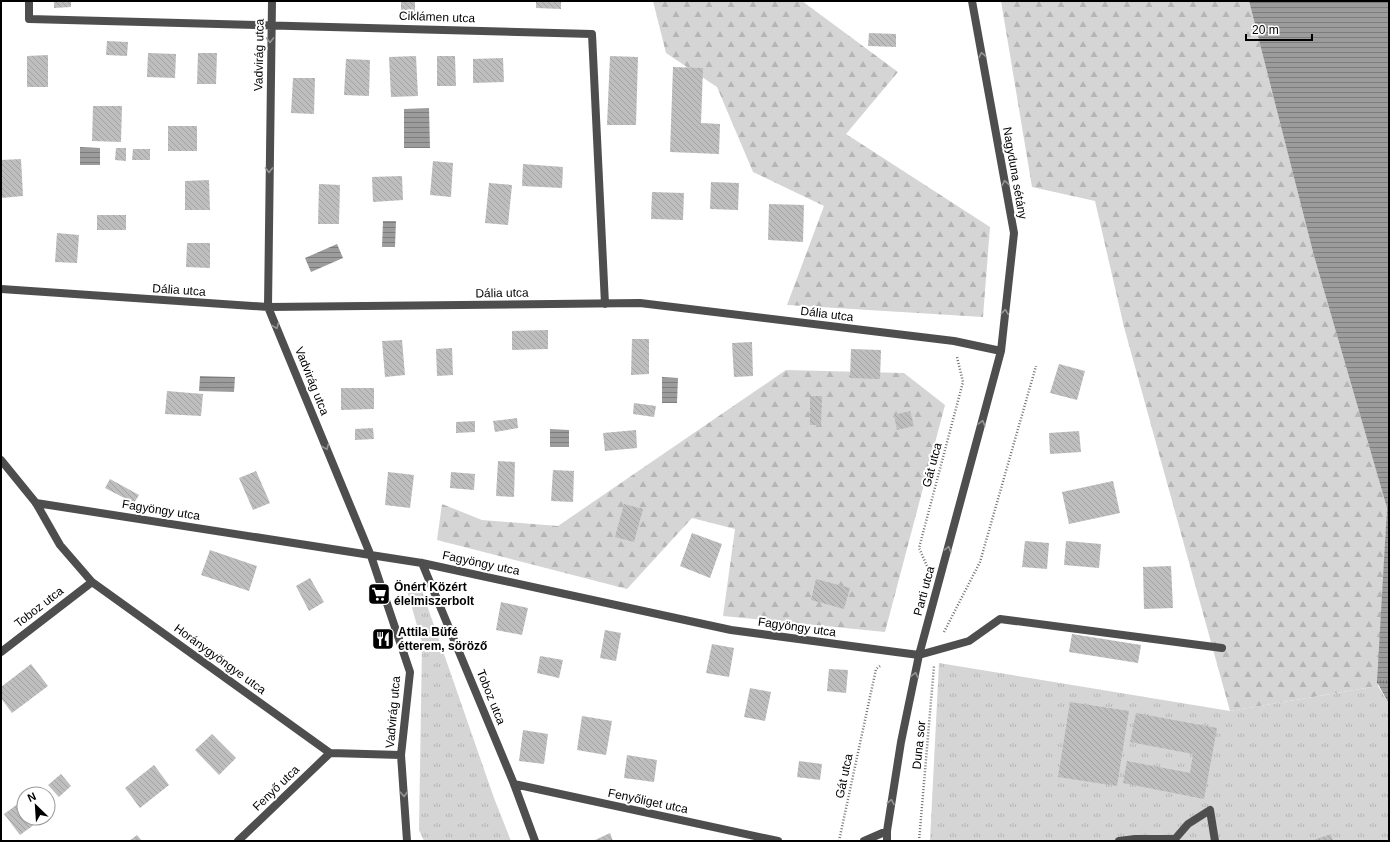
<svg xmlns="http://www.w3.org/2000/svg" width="1390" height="842" viewBox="0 0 1390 842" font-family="Helvetica,sans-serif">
  <defs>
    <pattern id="grass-tufts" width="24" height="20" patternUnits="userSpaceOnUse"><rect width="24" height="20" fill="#d5d5d5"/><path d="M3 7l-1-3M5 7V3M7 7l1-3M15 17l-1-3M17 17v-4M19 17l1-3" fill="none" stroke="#b5b5b5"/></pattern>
    <pattern id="forest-firs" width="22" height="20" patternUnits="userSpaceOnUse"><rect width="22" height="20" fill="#d5d5d5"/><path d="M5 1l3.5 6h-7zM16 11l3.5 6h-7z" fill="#b5b5b5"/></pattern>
    <pattern id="water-rules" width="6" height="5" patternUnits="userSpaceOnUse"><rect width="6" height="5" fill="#9c9c9c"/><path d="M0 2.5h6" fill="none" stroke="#7d7d7d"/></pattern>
    <pattern id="building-back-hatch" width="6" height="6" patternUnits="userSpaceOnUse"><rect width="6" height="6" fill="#bebebe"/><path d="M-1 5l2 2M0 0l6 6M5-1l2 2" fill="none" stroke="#a2a2a2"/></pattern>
  </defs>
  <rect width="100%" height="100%" fill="#fff"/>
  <path fill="url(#grass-tufts)" d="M420 585 494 798 511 841H424L419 830 422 643 406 587Z
    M939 663 1230 711 1378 686 1389 704V841H930Z"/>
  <path fill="url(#forest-firs)" d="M653 1H802L898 72 846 134 990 227 983 317 787 305 824 206 753 172 717 87 666 53Z
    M1001 1H1249L1314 256 1387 508 1378 686 1230 711 1124 327 1095 201 1032 187Z
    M786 370 904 373 945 405 885 632 723 616 735 529 692 518 627 589 437 540 442 504 482 520 558 526Z"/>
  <path fill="url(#water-rules)" d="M1249 1H1389V704L1377 682 1387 508 1314 256Z
    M429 108 430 148H404V109Z
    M80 147 100 148V165H80Z
    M383 221H396L395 247H382Z
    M337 244 343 258 311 272 305 258Z
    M200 376 235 377 234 392 199 391Z
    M662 377 678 378 677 403H662Z
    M550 429 569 430V447H550Z"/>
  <path fill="url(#building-back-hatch)" d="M54 1H71V7L54 8Z
    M401 1H415V17H401Z
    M536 1H561V9L536 8Z
    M869 33 896 34V47L868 46Z
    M107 41 128 42 127 56 106 55Z
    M148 53 176 54 175 78 147 77Z
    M198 53H217L216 84H197Z
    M48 55V87H27V56Z
    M416 56 418 96 391 97 389 57Z
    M437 56H455L456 86H437Z
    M610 56 638 57 636 125H607Z
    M503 58 504 82 473 83V59Z
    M346 59 370 60 369 96 344 95Z
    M673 67 703 68 701 123 720 124 719 154 670 152Z
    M293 78H315L314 114 291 113Z
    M93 106H122L121 142 92 141Z
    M168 126H197V151H168Z
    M116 148H126V161L115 160Z
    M133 149H150V160H132Z
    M21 159 23 196 1 198V160Z
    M433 161 453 163 451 197 430 195Z
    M523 164 563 167 562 188 522 186Z
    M402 176 403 200 373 202 372 177Z
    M209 180 210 210H185V181Z
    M711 182 739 183 738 210 710 209Z
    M489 183 512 185 508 225 485 223Z
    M319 184 340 185 339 224H318Z
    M652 192 684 193 683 220 651 219Z
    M769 204 804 205 803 242 768 240Z
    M97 215H126V230H97Z
    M57 233 79 235 77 263 55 262Z
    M187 243H210V268L186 267Z
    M548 330V349L512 350V331Z
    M632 339H649V374L631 375Z
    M402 340 405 375 385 377 382 341Z
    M752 342 753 376 734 377 732 343Z
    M452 348 453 375 437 376 436 349Z
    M851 349 881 350 880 379 850 378Z
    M1059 364 1085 371 1077 400 1050 393Z
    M341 388H374V409L341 410Z
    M167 391 203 394 201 416 165 414Z
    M810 396H822L821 425H810Z
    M634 403 656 406 654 417 633 414Z
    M910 411 914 426 897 430 894 415Z
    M517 418 518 428 495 432 493 421Z
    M475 421V432L456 433V422Z
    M373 428 374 439 355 440V429Z
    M636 430 637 448 605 451 603 433Z
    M1079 431 1081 452 1050 454 1049 433Z
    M498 461 515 462 514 497 496 496Z
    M553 470 574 471 573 502 551 501Z
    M256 471 270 503 253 510 239 478Z
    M388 472 414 475 410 508 385 505Z
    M451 472 475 474 474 490 450 488Z
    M110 479 139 495 134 503 105 488Z
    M1113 481 1120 513 1069 524 1062 492Z
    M624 504 643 509 634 542 615 537Z
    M692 533 722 544 710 578 680 566Z
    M1025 541 1049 543 1047 569 1022 567Z
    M1066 541 1101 544 1099 568 1064 565Z
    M210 550 257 566 249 591 201 575Z
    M1171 566 1173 608 1144 609 1143 567Z
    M310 578 324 602 309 611 296 586Z
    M816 579 850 588 844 609 811 600Z
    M501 602 528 608 522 635 496 630Z
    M605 630 621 633 616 661 600 658Z
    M1072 634 1141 645 1138 663 1069 652Z
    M712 644 734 648 729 677 706 673Z
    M540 656 563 660 559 678 537 673Z
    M31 664 48 686 12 713 1 698V687Z
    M829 669 848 670 846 693 827 691Z
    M750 688 771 692 765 721 744 717Z
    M1070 702 1129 711 1117 786 1058 777Z
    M1136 713 1217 728 1204 799 1123 783 1127 761 1190 773 1193 754 1130 742Z
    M582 716 612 721 606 755 577 750Z
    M523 730 548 734 544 764 519 761Z
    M212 734 236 758 219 775 195 750Z
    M627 755 657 760 654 782 624 778Z
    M799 761 822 764 820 780 797 777Z
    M154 765 169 785 140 808 125 788Z
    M61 774 71 786 59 797 48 785Z
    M19 803 24 809V818H31L35 824 20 835 4 814Z
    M610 833 613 841H593Z
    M1331 834 1333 841H1311Z
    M137 835 142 841H129Z"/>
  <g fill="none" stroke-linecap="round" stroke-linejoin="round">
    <path stroke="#707070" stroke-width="2.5" stroke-dasharray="1 2" stroke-linecap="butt" d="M927 566 919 548 963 382 957 357
      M944 632 980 562 1036 366
      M1377 682H1389
      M839 841 876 669 880 666
      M919 841 934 666"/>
    <path stroke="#4e4e4e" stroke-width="8" d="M1119 841 1135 839H1175L1188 824 1210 810 1215 841"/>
    <path stroke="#4e4e4e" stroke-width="8" d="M29 1V19L592 34 605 304
      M272 1 268 307 371 556 410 672 401 755 407 841
      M1 289 268 307 640 303 954 341 1001 351
      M1 460 36 503 60 545 92 582 330 753 401 755
      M36 503 422 563 731 630 896 652 919 655 969 641 1000 619 1222 648
      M422 563 514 784 535 841
      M1 652 92 582
      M514 784 778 841
      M238 841 330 753
      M864 841 887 831
      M887 841V831L901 742 919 655 1001 351 1014 233 972 1"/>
  </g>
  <defs><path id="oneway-chevron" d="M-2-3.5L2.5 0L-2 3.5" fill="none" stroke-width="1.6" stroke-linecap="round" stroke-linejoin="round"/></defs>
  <g stroke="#959595">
    <use href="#oneway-chevron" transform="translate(270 40) rotate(90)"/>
    <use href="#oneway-chevron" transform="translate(982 55) rotate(-100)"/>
    <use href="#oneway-chevron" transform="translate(269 170) rotate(90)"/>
    <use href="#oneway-chevron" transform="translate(1005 183) rotate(-100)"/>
    <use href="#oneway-chevron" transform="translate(1005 312) rotate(-84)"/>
    <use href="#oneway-chevron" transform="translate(276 326) rotate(68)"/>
    <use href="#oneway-chevron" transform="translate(982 423) rotate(-75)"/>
    <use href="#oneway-chevron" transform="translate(326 447) rotate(68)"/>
    <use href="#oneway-chevron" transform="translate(948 549) rotate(-75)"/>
    <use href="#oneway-chevron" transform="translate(915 675) rotate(-78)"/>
    <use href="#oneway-chevron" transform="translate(404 794) rotate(87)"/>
    <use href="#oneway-chevron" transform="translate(891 802) rotate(-81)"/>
  </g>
  <defs>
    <g id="supermarket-square" transform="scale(1.15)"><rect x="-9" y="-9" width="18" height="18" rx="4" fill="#000" stroke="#fff"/><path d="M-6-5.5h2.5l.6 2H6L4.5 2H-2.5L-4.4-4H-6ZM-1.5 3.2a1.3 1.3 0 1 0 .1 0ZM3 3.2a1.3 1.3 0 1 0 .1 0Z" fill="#fff"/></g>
    <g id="restaurant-square" transform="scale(1.15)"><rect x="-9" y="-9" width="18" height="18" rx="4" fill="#000" stroke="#fff"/><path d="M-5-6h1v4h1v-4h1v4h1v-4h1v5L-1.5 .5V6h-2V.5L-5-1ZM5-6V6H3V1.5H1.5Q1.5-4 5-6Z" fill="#fff"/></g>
  </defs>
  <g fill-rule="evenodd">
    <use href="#supermarket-square" x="379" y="594"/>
    <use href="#restaurant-square" x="383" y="639"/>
  </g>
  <g text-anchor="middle" stroke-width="4" stroke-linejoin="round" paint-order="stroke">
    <g font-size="12" fill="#000" stroke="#fff">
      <text transform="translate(437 17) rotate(2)" y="4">Ciklámen utca</text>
      <text transform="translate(259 55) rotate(-89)" y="4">Vadvirág utca</text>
      <text transform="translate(1015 173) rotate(80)" y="4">Nagyduna sétány</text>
      <text transform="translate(179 290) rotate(4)" y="4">Dália utca</text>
      <text transform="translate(502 293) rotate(-1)" y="4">Dália utca</text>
      <text transform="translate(827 314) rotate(7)" y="4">Dália utca</text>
      <text transform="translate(312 381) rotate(68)" y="4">Vadvirág utca</text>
      <text transform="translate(932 465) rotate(-75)" y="4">Gát utca</text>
      <text transform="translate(161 510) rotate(9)" y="4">Fagyöngy utca</text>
      <text transform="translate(481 563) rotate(12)" y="4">Fagyöngy utca</text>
      <text transform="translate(924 591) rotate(-75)" y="4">Parti utca</text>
      <text transform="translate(39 607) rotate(-38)" y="4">Toboz utca</text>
      <text transform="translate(797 627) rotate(8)" y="4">Fagyöngy utca</text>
      <text transform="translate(220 659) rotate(36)" y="4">Horánygyöngye utca</text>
      <text transform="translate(491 697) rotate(68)" y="4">Toboz utca</text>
      <text transform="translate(393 712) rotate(-85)" y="4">Vadvirág utca</text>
      <text transform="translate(919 745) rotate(-84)" y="4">Duna sor</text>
      <text transform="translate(844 776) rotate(-78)" y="4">Gát utca</text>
      <text transform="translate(276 788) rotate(-44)" y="4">Fenyő utca</text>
      <text transform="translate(648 801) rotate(12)" y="4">Fenyőliget utca</text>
    </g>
    <g font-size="12" font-weight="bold" fill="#000" stroke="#fff" text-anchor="start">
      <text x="394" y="591">Önért Közért<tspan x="394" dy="14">élelmiszerbolt</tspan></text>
      <text x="398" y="636">Attila Büfé<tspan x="398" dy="14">étterem, söröző</tspan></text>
    </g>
  </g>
  <rect width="1390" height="842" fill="none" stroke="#000000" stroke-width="4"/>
  <g transform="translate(36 806) rotate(335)"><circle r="19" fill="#ffffff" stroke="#999999"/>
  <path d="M0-3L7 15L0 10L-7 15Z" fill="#000000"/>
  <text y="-6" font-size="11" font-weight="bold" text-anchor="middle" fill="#000000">N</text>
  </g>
  <path d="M1246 34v6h66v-6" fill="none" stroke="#000000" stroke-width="2"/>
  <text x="1252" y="34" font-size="12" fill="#000000" stroke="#ffffff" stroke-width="3" paint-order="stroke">20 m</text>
</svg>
